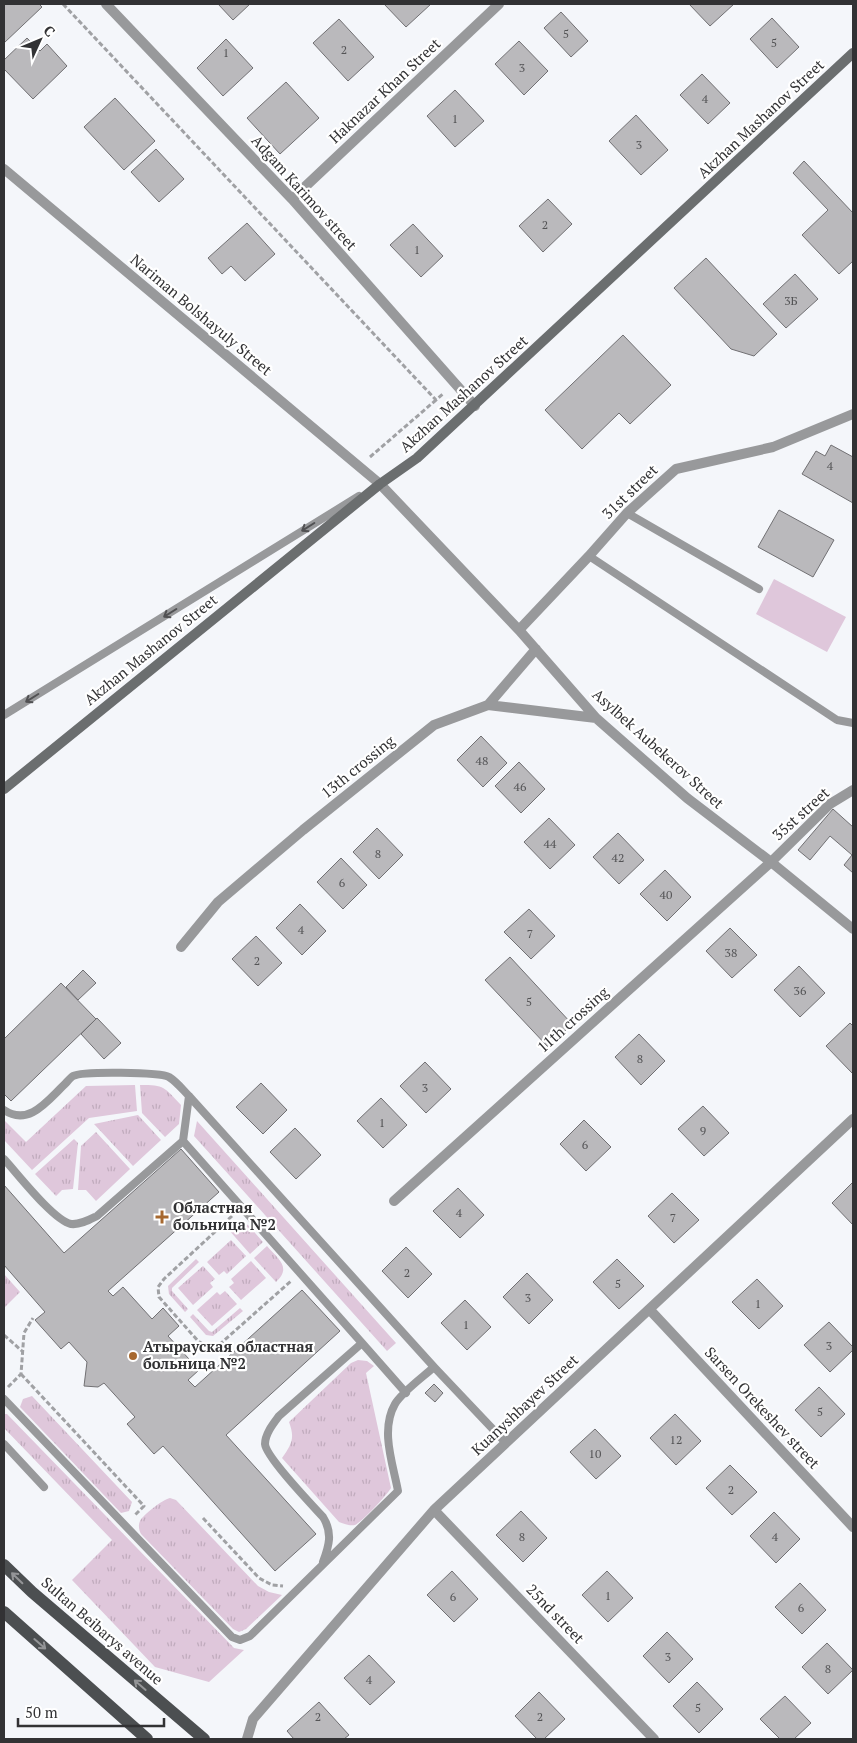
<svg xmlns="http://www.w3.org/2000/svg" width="857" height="1743" viewBox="0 0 857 1743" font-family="'PT Serif',serif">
  <defs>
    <pattern id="grass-tufts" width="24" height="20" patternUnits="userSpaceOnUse" patternTransform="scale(1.25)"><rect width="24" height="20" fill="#dfc7db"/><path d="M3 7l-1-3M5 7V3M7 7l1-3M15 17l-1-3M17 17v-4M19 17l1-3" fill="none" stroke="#c0abbd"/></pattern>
  </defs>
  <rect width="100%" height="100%" fill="#f4f6fa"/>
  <path fill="url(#grass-tufts)" d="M135 1085 137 1111 89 1118 32 1170 4 1140V1120L26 1142 86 1086Z
    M140 1085C165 1085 164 1087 181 1105L179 1124 165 1137 142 1113Z
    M138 1115 161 1140 133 1166 94 1124Z
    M197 1121 396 1343 387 1351 194 1136Z
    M96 1132 130 1169 96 1201 86 1190H78L81 1146Z
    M74 1139 78 1143 73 1189 62 1190 56 1196 35 1174Z
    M241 1222 248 1225 263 1242 250 1254 228 1229 234 1224Z
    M231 1240 246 1256 227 1274 224 1271 219 1275 207 1262Z
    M267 1246C278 1259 292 1267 276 1282L254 1258Z
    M196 1259 199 1262 172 1288V1291L188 1309 185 1312 169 1294 168 1286Z
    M251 1261 266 1278 241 1300 229 1287 234 1283 231 1279Z
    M203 1266 215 1279 210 1283 213 1287 193 1305 178 1288Z
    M4 1274 20 1292 4 1308Z
    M225 1291 237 1304 212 1326 197 1310 217 1292 220 1295Z
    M240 1308 243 1311 213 1336 206 1335 190 1317 193 1314 209 1331 212 1332Z
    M358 1360 367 1361 374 1366 366 1373 391 1488C387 1495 362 1522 355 1525 349 1526 345 1524 339 1522L282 1458C292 1444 295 1438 289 1422L351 1363Z
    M32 1396 132 1502 129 1511 121 1513 20 1407 23 1399Z
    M4 1414H7L234 1648 244 1650 209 1682 155 1667 72 1580 112 1540 4 1428Z
    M170 1498 176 1500 258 1586 269 1592 282 1595 246 1629 239 1632 233 1629 141 1534C139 1530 138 1525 140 1521 144 1514 162 1500 170 1498Z"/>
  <path fill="#dfc7db" d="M774 579 846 617 827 652 756 614Z"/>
  <path fill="#bab9bc" stroke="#717073" d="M4 4H39L42 7 4 43Z
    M218 4H250L233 20Z
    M384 4H431L406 27Z
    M689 4H734L710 26Z
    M561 12 588 41 571 57 544 28Z
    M772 18 799 47 777 68 750 39Z
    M339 19 374 57 348 81 313 43Z
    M27 38 40 51 47 44 67 66 33 99 4 69V60Z
    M226 39 253 68 223 96 197 68Z
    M519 41 548 71 524 95 495 64Z
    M702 74 730 103 708 124 680 95Z
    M286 82 319 118 280 154 247 118Z
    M455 90 484 121 455 147 427 116Z
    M115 98 155 141 124 170 84 127Z
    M636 115 668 150 641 175 609 141Z
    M156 149 184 179 159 202 131 172Z
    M804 161 853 213V261L839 274 802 235 828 210 793 173Z
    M548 199 572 224 543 252 519 226Z
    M247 223 275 254 245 281 231 266 222 274 208 258Z
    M413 224 443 256 421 277 390 245Z
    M706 258 777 334 754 356 731 349 674 288Z
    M795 274 818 299 786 328 763 304Z
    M623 335 671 385 630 424 619 413 582 449 545 410Z
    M831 445 853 457V503L802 474 816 451 825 456Z
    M779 510 834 540 813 577 758 547Z
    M481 736 507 763 483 787 457 760Z
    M519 762 545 789 521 813 495 786Z
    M833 809 853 827V873L844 865 852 855 830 836 810 860 798 850Z
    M549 818 575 845 550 869 524 842Z
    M377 828 403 855 379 879 353 852Z
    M618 833 644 860 619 884 593 857Z
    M341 858 367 885 343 909 317 882Z
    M665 870 691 897 667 921 640 894Z
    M300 904 326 931 302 955 276 928Z
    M529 909 555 936 531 959 504 932Z
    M730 928 757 955 732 978 706 951Z
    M256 936 282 963 258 986 232 959Z
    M510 957 572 1024 548 1047 485 980Z
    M799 966 825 993 800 1017 774 990Z
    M83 970 96 983 78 1000 66 987Z
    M61 983 96 1019 11 1101 4 1094V1039Z
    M97 1018 121 1043 104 1059 81 1034Z
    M850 1023 853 1026V1072L852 1073 826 1046Z
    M639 1034 665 1061 641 1085 615 1057Z
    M425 1062 451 1089 426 1113 400 1086Z
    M261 1083 287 1110 263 1134 236 1107Z
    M381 1098 407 1125 383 1148 357 1121Z
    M703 1106 729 1133 704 1156 678 1129Z
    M584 1120 611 1147 586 1171 560 1144Z
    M295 1128 321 1155 296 1179 270 1152Z
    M181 1149 219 1192 108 1291 113 1296 123 1287 152 1319 163 1308 179 1326 168 1336 199 1370 188 1380 195 1387 302 1290 340 1331 226 1435 316 1534 275 1571 163 1446 154 1454 127 1424 135 1417 104 1383 98 1387 84 1386 87 1362 69 1342 61 1349 35 1320 45 1312 4 1265V1185L64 1253Z
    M853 1182V1225L832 1203Z
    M458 1188 484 1215 460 1238 433 1211Z
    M672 1193 699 1220 674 1243 648 1216Z
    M406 1247 432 1274 408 1298 382 1271Z
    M617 1259 644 1286 619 1309 593 1282Z
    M527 1273 553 1300 529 1324 503 1297Z
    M757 1279 783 1306 759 1329 732 1302Z
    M465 1300 491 1327 467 1350 441 1323Z
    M829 1322 853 1347V1350L830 1372 804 1345Z
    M434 1384 443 1393 435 1402 425 1393Z
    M819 1387 845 1414 821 1437 795 1410Z
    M675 1414 701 1441 676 1465 650 1438Z
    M595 1429 621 1456 596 1479 570 1452Z
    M730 1465 757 1492 732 1515 706 1488Z
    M521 1511 547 1538 523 1562 496 1535Z
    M774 1512 800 1539 776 1563 750 1536Z
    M452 1571 478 1599 454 1622 427 1595Z
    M607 1571 633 1598 608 1622 582 1595Z
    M800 1583 826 1610 802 1634 775 1607Z
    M667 1632 693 1659 669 1683 643 1656Z
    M827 1643 853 1670 828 1694 802 1667Z
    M369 1655 395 1682 370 1705 344 1678Z
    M697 1682 723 1709 699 1733 673 1706Z
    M539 1692 565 1719 544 1739H537L515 1716Z
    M785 1696 811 1723 794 1739H780L760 1719Z
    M319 1702 349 1735 344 1739H294L287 1731Z"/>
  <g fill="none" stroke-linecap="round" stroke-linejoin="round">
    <path stroke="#a0a1a4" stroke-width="3" stroke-dasharray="5 2.5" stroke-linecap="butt" d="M63 4 436 400 444 393
      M370 457 436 400
      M232 1216 164 1279 158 1287 159 1297 198 1341 207 1347 219 1345 291 1281
      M4 1335 22 1351
      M21 1374 144 1506 134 1516
      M8 1387 21 1374 24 1333 33 1318
      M203 1518 259 1578 272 1585 283 1586"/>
    <path stroke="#98999b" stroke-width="8" d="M627 513 759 589
      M589 556 837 720 853 723
      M4 715 359 496
      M4 1110C29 1127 48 1100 65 1084 67 1082 70 1078 73 1076 82 1071 160 1072 169 1077 177 1082 183 1090 189 1096L434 1367C423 1377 402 1392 395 1404 380 1430 393 1464 398 1491L250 1636 240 1640 232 1637 4 1399
      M183 1141 189 1096
      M4 1159C17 1173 53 1220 71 1224 80 1225 89 1220 97 1216L183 1141 362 1343
      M434 1367 506 1443
      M4 1444 44 1487
      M323 1562C329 1546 333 1533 323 1517 312 1505 266 1457 265 1444 265 1434 273 1424 279 1416L362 1343 406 1393"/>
    <path stroke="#98999b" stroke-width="10" d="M106 4 292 199 475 406
      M4 169 380 484 519 630 596 718 687 798 771 862 853 929
      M292 199 499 4
      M519 630 589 556 627 513 676 469 773 447 853 414
      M488 705 536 649
      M181 947 218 902 303 830 434 725 488 705 596 718
      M394 1201 771 862 830 804 853 790
      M650 1310 853 1527
      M434 1510 654 1739
      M247 1739 253 1719 434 1510 853 1119"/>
    <path stroke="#6b6e6f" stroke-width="10" d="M4 789 380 484 417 458 853 53"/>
    <path stroke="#4c4f51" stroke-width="12" d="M4 1565 32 1592 204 1739
      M4 1612 147 1739"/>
  </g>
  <defs><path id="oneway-shaft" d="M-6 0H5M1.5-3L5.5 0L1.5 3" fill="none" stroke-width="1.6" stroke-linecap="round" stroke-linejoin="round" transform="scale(1.25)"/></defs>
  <g stroke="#515153">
    <use href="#oneway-shaft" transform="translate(308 527) rotate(148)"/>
    <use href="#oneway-shaft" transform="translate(170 613) rotate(148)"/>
    <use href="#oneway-shaft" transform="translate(32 698) rotate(148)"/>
  </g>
  <g stroke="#949597">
    <use href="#oneway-shaft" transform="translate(17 1578) rotate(-136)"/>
    <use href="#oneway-shaft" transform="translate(40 1644) rotate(41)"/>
    <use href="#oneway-shaft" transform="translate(140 1685) rotate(-139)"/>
  </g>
  <g fill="#a7682f" stroke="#fff" stroke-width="2">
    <path d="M159.5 1209.5h5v5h5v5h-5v5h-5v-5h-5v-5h5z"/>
    <circle cx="133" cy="1356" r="5"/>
  </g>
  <g text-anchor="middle" stroke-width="4.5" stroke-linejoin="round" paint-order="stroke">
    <g font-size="12" fill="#545456">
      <text x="566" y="38">5</text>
      <text x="774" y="47">5</text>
      <text x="344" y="54">2</text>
      <text x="226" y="57">1</text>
      <text x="522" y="72">3</text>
      <text x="705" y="103">4</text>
      <text x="455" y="123">1</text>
      <text x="639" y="149">3</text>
      <text x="545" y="229">2</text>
      <text x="417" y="254">1</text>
      <text x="791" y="305">3Б</text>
      <text x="830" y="470">4</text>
      <text x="482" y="765">48</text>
      <text x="520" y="791">46</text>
      <text x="550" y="848">44</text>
      <text x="378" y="858">8</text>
      <text x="618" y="862">42</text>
      <text x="342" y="887">6</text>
      <text x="666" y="899">40</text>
      <text x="301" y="934">4</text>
      <text x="530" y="938">7</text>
      <text x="731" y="957">38</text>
      <text x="257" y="965">2</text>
      <text x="800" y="995">36</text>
      <text x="529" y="1006">5</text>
      <text x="640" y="1063">8</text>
      <text x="425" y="1092">3</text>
      <text x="382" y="1127">1</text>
      <text x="703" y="1135">9</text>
      <text x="585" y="1149">6</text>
      <text x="459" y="1217">4</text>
      <text x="673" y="1222">7</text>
      <text x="407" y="1277">2</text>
      <text x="618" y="1288">5</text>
      <text x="528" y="1302">3</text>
      <text x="758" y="1308">1</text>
      <text x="466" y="1329">1</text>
      <text x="829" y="1350">3</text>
      <text x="820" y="1416">5</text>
      <text x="676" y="1444">12</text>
      <text x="595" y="1458">10</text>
      <text x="731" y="1494">2</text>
      <text x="522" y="1541">8</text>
      <text x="775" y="1541">4</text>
      <text x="608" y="1600">1</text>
      <text x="453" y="1601">6</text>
      <text x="801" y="1612">6</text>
      <text x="668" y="1661">3</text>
      <text x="828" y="1673">8</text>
      <text x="369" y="1684">4</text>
      <text x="698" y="1712">5</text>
      <text x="318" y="1721">2</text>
      <text x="540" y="1721">2</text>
    </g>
    <g font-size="15" fill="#323234" stroke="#fff">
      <text transform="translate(385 91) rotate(-43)" y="5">Haknazar Khan Street</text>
      <text transform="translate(761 119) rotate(-43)" y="5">Akzhan Mashanov Street</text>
      <text transform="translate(304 193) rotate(48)" y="5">Adgam Karimov street</text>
      <text transform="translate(201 315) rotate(40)" y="5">Nariman Bolshayuly Street</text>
      <text transform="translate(464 394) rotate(-42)" y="5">Akzhan Mashanov Street</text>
      <text transform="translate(630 492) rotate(-44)" y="5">31st street</text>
      <text transform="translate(151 650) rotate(-39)" y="5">Akzhan Mashanov Street</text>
      <text transform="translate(658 749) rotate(42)" y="5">Asylbek Aubekerov Street</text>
      <text transform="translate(358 767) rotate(-39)" y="5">13th crossing</text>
      <text transform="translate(801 814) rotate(-42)" y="5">35st street</text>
      <text transform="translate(573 1020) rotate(-42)" y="5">11th crossing</text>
      <text transform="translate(525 1405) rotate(-43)" y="5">Kuanyshbayev Street</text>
      <text transform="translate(762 1408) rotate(47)" y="5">Sarsen Orekeshev street</text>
      <text transform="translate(555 1614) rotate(46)" y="5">25nd street</text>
      <text transform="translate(102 1631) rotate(41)" y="5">Sultan Beibarys avenue</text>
    </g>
    <g font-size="15" font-weight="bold" fill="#323234" stroke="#fff" text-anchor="start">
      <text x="173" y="1213">Областная<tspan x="173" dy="17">больница №2</tspan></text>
      <text x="143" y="1352">Атырауская областная<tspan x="143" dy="17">больница №2</tspan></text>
    </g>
  </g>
  <rect width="857" height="1743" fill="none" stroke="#323234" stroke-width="10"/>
  <g transform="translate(40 40) rotate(46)" stroke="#ffffff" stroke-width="4" paint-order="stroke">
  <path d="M0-4L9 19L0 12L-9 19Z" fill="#323234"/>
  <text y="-8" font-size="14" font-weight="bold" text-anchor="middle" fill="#323234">С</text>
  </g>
  <path d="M18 1718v8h146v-8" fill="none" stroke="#323234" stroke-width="2.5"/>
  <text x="25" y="1718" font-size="15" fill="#323234" stroke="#ffffff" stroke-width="4" paint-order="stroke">50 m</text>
</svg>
